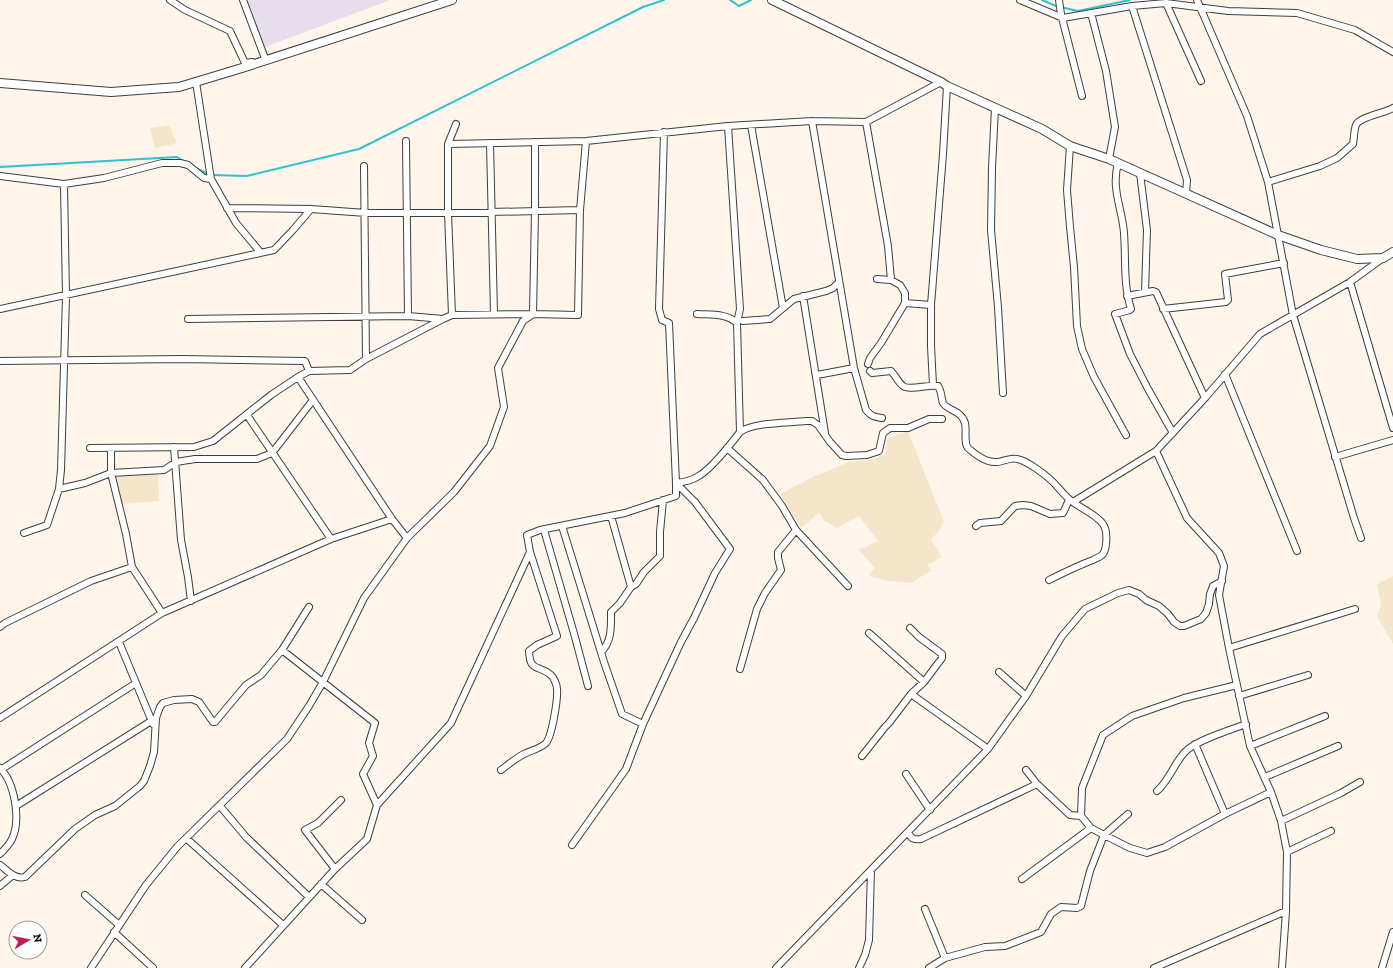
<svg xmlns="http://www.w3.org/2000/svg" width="1393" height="968" viewBox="0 0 1393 968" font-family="'Zilla Slab',serif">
  <rect width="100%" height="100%" fill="#fff5ea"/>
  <path fill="#e6dfeb" d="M246 0H390L265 47Z"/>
  <path fill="#f5e5ca" d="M169 125 177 143 155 148 150 128Z
    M908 431 944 522 938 532 931 539 942 557 927 565 932 570 911 583 882 580 869 575 875 568 859 550 878 541 859 516 837 528 824 520 819 513 801 528 780 494 813 477 849 462 870 460 885 455 888 438Z
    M158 473 159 501 122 504 114 476Z
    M1393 576V644L1377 616 1381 605 1377 584Z"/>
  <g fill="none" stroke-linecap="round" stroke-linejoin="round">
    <path stroke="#32bfd2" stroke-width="2" d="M730 0 739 6 751 0
      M1042 0 1056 6 1078 11 1130 0
      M0 167 177 157 185 162
      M194 167 208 174
      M212 175 247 176 359 149 643 7 664 0"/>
    <g stroke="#3f3f3f" stroke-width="8">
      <path id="minor" d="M170 0 185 10 230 31 245 63 252 62
        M243 0 266 61
        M1020 0 1063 18 1132 6 1166 3 1228 11 1297 13 1355 30 1393 52
        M1059 0 1061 14 1082 96
        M1197 0 1247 116 1268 182 1293 315 1354 518 1361 538
        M1166 3 1201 81
        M1132 6 1187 180 1186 194
        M1091 13 1106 71 1115 127 1109 159
        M196 82 211 179 236 223 261 253
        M995 108 992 168 991 230 998 307 1003 393
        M812 121 854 368 866 410C871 416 874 417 882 418
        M866 122 888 246 891 280
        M751 125 783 308
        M728 126 740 309 737 323 740 432
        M406 141 408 316
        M490 143 494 314
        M448 144 586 141 728 126 812 121 866 122 941 82
        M1070 146 1067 190 1070 227 1074 267 1077 326 1082 349 1094 377 1126 435
        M1118 163C1111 189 1122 208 1124 233 1126 258 1123 284 1131 309L1130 310 1115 314 1130 354 1148 389 1173 433
        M364 166 366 359
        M1140 173 1147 230 1145 292
        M0 176 64 184 104 178 162 163H180L188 165 204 178 211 179
        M1268 182 1320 166 1337 158 1353 144C1354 139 1354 130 1356 125 1359 117 1385 113 1393 108
        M227 208 311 209 366 213H448L580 210
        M1350 282 1393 428
        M803 296 825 433
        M1127 296 1153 291 1156 292 1205 398
        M905 303 931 305
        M0 309 274 250 293 230 311 209
        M1163 309 1226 302 1228 300 1225 274 1284 263
        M697 314C711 315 726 313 737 323
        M452 315 448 213V144L456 124
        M188 319 408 316 443 319 452 315 533 314 578 315 580 210 586 141
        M743 321 770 319 794 299 826 291 833 288 839 282
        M0 361 182 359 305 361 309 371 350 370 366 359 443 319
        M868 364 870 358 881 343 905 303V293L900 285 891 280 877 279
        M870 371 872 373 891 371C895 375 898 382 903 386 909 391 929 384 938 386 942 392 941 398 943 403 948 411 961 410 965 423 967 431 963 444 969 449 976 455 987 463 996 462 1003 462 1010 457 1017 459 1026 460 1046 475 1053 482 1058 487 1063 494 1069 499 1079 508 1095 513 1103 524 1108 531 1107 548 1103 554 1101 557 1096 558 1093 560 1077 566 1063 573 1049 580
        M1225 374 1297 551
        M817 375 854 368
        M298 377 392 519 407 538
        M933 385 931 346V305L943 154 947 86
        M247 415 331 539
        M174 447 181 540 188 577 191 601
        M90 448 194 447 213 441 271 395 298 377 309 371
        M111 448V473L126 534 132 567 162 613
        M727 448 763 480 782 506 796 530 848 586
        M1335 457 1393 440
        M676 483C684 482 691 481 697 477 711 470 730 445 740 432 754 422 788 423 806 421H812L818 425 830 442 842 455 846 456 867 455 879 451 883 433 890 428H908L929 419H942
        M59 489 85 483 111 473 164 470 176 462 195 459H257L272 453 313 400
        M1073 502 1156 451
        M611 516 631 587
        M562 526 604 662 622 714 643 724
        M976 526 980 523 1001 521 1015 506 1023 505 1031 506 1050 514 1063 513 1069 500
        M544 530 575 637 588 686
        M24 533 47 525 59 489 61 470 66 296 64 184
        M0 627 5 623 91 581 132 567
        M869 633 924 682
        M119 642 153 724
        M1229 648 1355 609
        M601 652C612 642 611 626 611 612L620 603 631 587 636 584 644 572 660 556V532L663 500
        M740 669 757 609 765 593 781 570 778 558V552L796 530
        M999 672 1026 696
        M1237 685 1184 698 1132 716 1103 735 1082 788 1081 816 1091 828 1104 835 1130 848 1147 853 1165 847 1225 814 1271 792
        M911 694 988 749
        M1239 696 1308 675
        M0 718 162 613 331 539 392 519
        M1195 744 1225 814
        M1250 746 1325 716
        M862 756 885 727 889 723 911 694 924 682 942 658V654L919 637 910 628
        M0 768C15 783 21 820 12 839 9 845 4 850 0 854
        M2 769 136 683
        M501 770C509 764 516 758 524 754 532 750 540 749 546 743 552 736 558 699 557 689 557 685 554 678 551 675 538 664 530 673 529 651L537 645 557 636 530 552
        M1026 770 1037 784 1070 815 1081 816
        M906 774 930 810
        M1265 777 1338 746
        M1157 791C1170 780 1175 761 1186 751 1197 740 1230 730 1246 724
        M377 805 451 723 530 552 527 535 540 530 625 513 676 496V483L669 323 662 320 659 309 664 132
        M16 806 156 718
        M220 806 246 837 309 897
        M1281 821 1341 793 1360 782
        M908 833C912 839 914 840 921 839L1037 784
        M186 838 283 925
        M572 845 626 769 643 724 681 642 694 618 715 573 730 549 695 502 676 483
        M1287 852 1331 831
        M0 865C7 870 15 880 25 877L75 829 95 815 115 806 140 786 144 781 150 766 154 752 156 718 160 707 163 703 174 700 192 699 199 702 213 722H215L246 685 261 675 282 650 309 607
        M335 869 305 830 318 823 341 800
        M1022 879 1091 828
        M321 884 362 920
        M0 886 13 875
        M85 895 119 925
        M925 909 945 958
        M114 932 153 968
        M91 968 146 885 177 847 287 739 309 706 323 682 364 598 407 538 454 492 490 446 504 407 498 368 523 321 533 314 535 211V142
        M245 968 335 869 367 839 377 805 363 774 373 756 369 743 375 723 282 650
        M776 968 988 749 1026 696 1062 636 1085 609 1118 593 1129 590 1139 594 1146 600 1159 606 1168 614 1174 622 1180 626H1184L1201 619 1206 613 1209 604 1210 594 1213 586 1222 581
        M859 968 865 955 869 940 871 870
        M929 968 945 958 985 947 1005 946 1041 932 1051 914 1061 907 1077 908 1081 906 1090 871 1104 835 1128 814
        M1154 968 1286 911
        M1282 968 1286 911 1287 852 1281 821 1271 792 1250 746 1229 648 1219 595 1224 566 1219 553 1187 518 1156 451 1205 398 1260 334 1350 282 1383 258
        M1382 968 1393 932"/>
    </g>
    <g stroke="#3f3f3f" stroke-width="10">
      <path id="tertiary" d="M772 0 941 82 947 86 1042 129 1070 146 1109 159 1278 235 1321 250 1357 259 1383 258 1393 252
        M0 83 111 92 179 87 242 68 452 0"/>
    </g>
    <use href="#minor" stroke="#fff" stroke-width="6"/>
    <use href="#tertiary" stroke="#fff" stroke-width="8"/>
  </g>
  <g transform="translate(28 940) rotate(80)"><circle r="19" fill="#ffffff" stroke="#9e9e9e"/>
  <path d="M0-3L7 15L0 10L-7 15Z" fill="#c01f55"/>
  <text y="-6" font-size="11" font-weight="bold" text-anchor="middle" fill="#0c0c0c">N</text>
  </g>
</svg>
